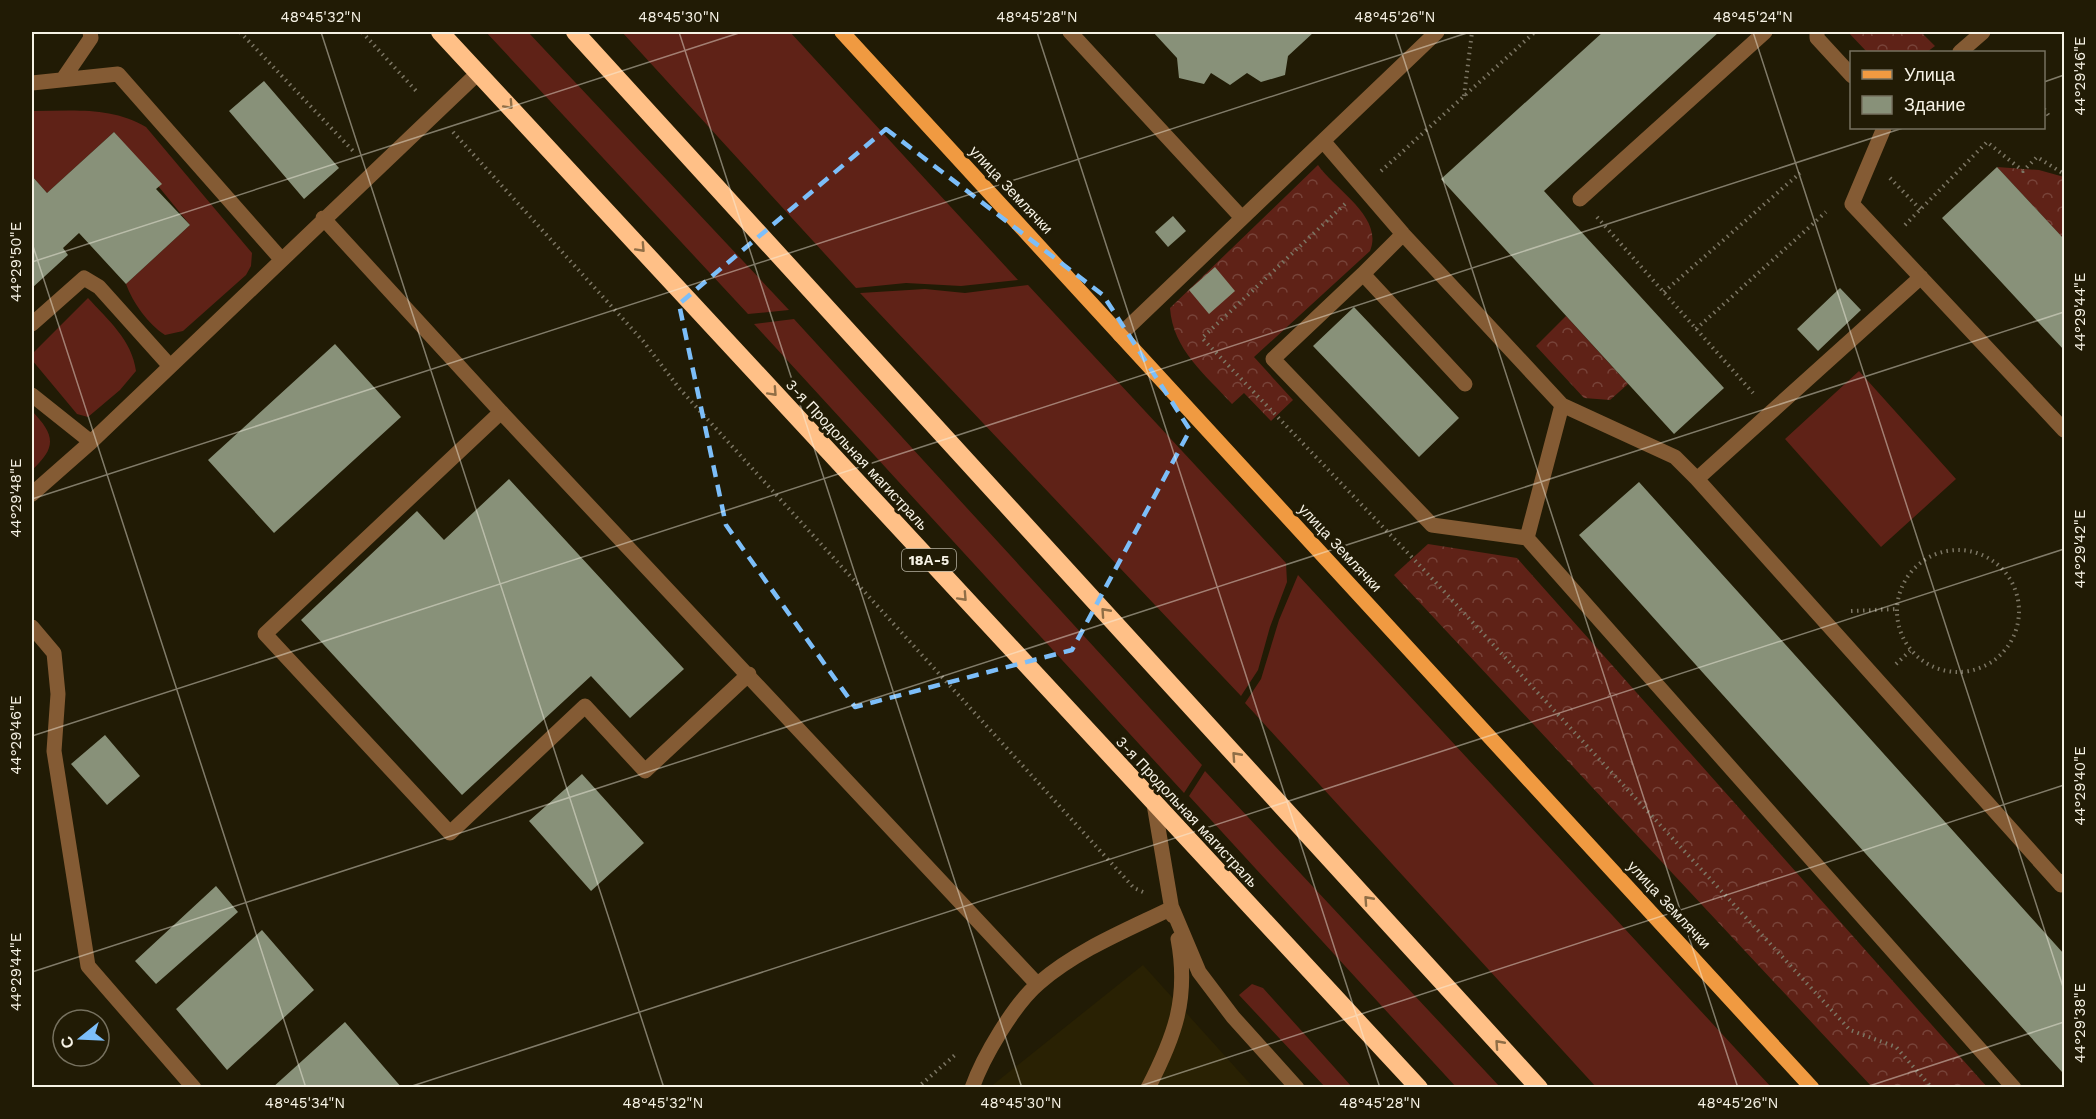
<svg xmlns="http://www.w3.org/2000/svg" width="2096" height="1119" viewBox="0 0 2096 1119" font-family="'Work Sans',sans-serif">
  <defs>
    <pattern id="forest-crowns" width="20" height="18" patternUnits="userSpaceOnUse" patternTransform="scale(1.5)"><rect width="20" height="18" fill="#5f2217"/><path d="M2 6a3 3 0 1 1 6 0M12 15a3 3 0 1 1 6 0" fill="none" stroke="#774339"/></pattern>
  </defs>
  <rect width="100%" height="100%" fill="#211b05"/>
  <path fill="#292103" d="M1143 965 1253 1087 989 1088Z"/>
  <path fill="#5f2217" d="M486 32H528L789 310 748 314Z
    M622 32H790L1018 280 961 286 906 283 856 288Z
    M32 111C71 111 111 106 146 127L252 253 251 266 246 275 183 331 165 335C148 324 133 303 126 284L190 225 114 132 47 193 32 176Z
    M1028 285 1286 563 1287 582 1270 627 1258 670 1241 696 860 293 925 289 965 293Z
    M88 298C108 320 132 340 136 371L120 390 88 417 77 414 32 360V354Z
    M794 319 1202 765 1184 793 754 324Z
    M1859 371 1956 479 1881 547 1785 439Z
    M32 411C55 435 57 447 32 470Z
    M1298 575 1771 1087H1596L1245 703 1261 679 1279 620Z
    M1205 771 1500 1087H1456L1189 796Z
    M1252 984 1263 988 1352 1087H1325L1239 995Z"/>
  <path fill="url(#forest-crowns)" d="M1848 32H1921L1935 46 1927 52H1867Z
    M1318 165C1335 190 1384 217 1370 251L1254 357 1293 400 1271 421 1244 393 1232 404C1205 374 1173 350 1170 308Z
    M1997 167 2039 170 2064 177V239Z
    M1566 316 1628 384 1610 400 1584 398 1536 346Z
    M1428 544 1517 558 1987 1087H1872L1394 575Z"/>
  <path fill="#889179" d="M1153 32H1314L1288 56 1285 75 1261 82 1247 73 1230 85 1211 73 1204 84 1179 78 1177 58Z
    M1603 32H1719L1544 191 1724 388 1674 434 1441 179Z
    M264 81 339 168 304 199 229 111Z
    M114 132 162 184 156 189 190 225 126 284 79 233 63 248 68 255 32 288V176L47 193Z
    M1997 167 2064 239V350L1942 218Z
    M1173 216 1186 231 1168 247 1155 232Z
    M1215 267 1235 291 1209 314 1189 290Z
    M1840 288 1861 310 1818 351 1797 329Z
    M1354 307 1459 418 1419 457 1313 346Z
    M335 344 401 417 274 533 208 460Z
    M509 479 684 669 630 718 591 676 462 795 301 620 417 511 444 540Z
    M1639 482 2064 954V1069L2062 1072 1579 535Z
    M105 735 140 776 107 805 71 764Z
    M582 774 644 843 591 891 529 821Z
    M216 886 238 912 156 984 135 961Z
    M262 930 314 990 227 1070 176 1009Z
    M345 1022 402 1088H272Z"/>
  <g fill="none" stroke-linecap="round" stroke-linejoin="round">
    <path stroke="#7c7664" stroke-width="4" stroke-dasharray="1.5 4.5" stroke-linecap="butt" d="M240 32 355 153
      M362 32 418 93
      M1464 96 1472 32
      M2044 109 2049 116
      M453 132 643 341 679 388 1134 888 1143 892
      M1381 171 1535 32
      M1890 178 1921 210
      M1345 204 1202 338 1426 572 1850 1030 1896 1047 1932 1088
      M1597 217 1753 393
      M1905 225 1987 142 2023 171 2037 157 2064 174
      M1664 292 1800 173
      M1696 329 1826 212
      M1897 611a61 61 0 1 1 122 0a61 61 0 1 1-122 0Z
      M1851 611 1896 609
      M1896 664 1910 651
      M917 1088 955 1055"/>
    <path stroke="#845b34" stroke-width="15" d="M1070 32 1242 218
      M1817 32V38L1852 76
      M1960 52 1983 32
      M63 79 91 38 90 32
      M32 83 118 74 281 259
      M1884 128 1852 204 2064 430
      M1323 141 1403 234 1562 405 1527 538 2014 1088
      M1580 199 1765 32
      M323 218 501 412
      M1363 274 1403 234
      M1921 277 1697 479 2061 885 2064 881
      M32 324 84 278 99 287 169 365
      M1120 335 1437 32
      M1465 384 1363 274 1273 359 1432 525 1527 538
      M32 395 91 442 478 73
      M1562 405 1675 457 1697 479
      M32 494 91 442
      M32 627 54 653 58 694 54 751 88 966 194 1088
      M749 674 645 771 585 706 450 833 265 634 501 412 1037 984
      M1154 804 1173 916
      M972 1088C983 1057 1014 1004 1039 983 1077 950 1127 930 1172 908L1199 972 1233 1017 1297 1088
      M1148 1088C1175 1036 1189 998 1178 939"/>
    <path stroke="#f09a41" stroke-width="15" d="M842 32 1812 1088"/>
    <path stroke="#ffc087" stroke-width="18" d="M440 32 1419 1088
      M575 32 1539 1088"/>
  </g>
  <defs><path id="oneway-chevron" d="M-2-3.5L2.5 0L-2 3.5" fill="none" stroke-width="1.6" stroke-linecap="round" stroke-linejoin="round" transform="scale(1.5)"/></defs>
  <g stroke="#906e46">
    <use href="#oneway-chevron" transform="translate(509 105) rotate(47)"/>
    <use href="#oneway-chevron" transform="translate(641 248) rotate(47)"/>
    <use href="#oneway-chevron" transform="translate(773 392) rotate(47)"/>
    <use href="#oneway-chevron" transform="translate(963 597) rotate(47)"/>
    <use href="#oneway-chevron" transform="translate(1105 612) rotate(-132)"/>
    <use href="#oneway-chevron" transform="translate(1236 756) rotate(-132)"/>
    <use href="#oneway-chevron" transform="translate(1368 900) rotate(-132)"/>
    <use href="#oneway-chevron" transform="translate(1499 1044) rotate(-132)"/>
  </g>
  <path fill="none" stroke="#7cbef9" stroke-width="4.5" stroke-dasharray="12 8" stroke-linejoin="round" d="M886 129 1103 295 1190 430 1072 650 855 707 726 525 679 304Z"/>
  <path fill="none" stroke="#f6f2e5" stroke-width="1.5" stroke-opacity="0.45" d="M321 32 664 1088M679 32 1022 1088M1037 32 1380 1088M1395 32 1738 1088M1753 32 2064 990M2044 82 2064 75M32 243 306 1088M32 262 742 32M32 499 1470 32M32 736 1903 128M32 972 2064 312M406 1088 2064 549M1134 1088 2064 785M1863 1088 2064 1022"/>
  <g text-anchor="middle" stroke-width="6" stroke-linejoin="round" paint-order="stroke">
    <rect fill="#211b05" stroke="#b6b2a2" stroke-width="1.5" x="902" y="549" width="54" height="22" rx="4.5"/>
    <g font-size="14" font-weight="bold" fill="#f6f2e5">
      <text x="929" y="565">18А-5</text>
    </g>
    <g font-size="15" fill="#f6f2e5" stroke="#211b05">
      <text transform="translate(1011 190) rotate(47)" y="5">улица Землячки</text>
      <text transform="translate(857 455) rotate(47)" y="5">3-я Продольная магистраль</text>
      <text transform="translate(1340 548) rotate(47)" y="5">улица Землячки</text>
      <text transform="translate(1187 812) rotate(47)" y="5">3-я Продольная магистраль</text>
      <text transform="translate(1669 905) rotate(47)" y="5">улица Землячки</text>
    </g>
  </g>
  <rect width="2096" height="1119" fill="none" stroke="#211b05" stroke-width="66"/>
  <rect x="1850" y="51" width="195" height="78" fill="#211b05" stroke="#76715f" stroke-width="1.5"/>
  <rect x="1862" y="70" width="30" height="9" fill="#f09a41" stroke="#76715f" stroke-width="1.5"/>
  <text x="1904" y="81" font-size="18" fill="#f6f2e5">Улица</text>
  <rect x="1862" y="96" width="30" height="18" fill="#889179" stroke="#76715f" stroke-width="1.5"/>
  <text x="1904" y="111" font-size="18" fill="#f6f2e5">Здание</text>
  <g transform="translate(81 1038) rotate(252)"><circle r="28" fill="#211b05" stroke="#76715f" stroke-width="1.5"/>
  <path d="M0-4.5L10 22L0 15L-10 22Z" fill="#7cbef9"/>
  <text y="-9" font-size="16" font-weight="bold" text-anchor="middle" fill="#f6f2e5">С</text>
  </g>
  <rect x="33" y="33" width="2030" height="1053" fill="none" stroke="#f6f2e5" stroke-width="2"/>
  <g font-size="15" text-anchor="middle" fill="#f6f2e5">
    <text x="321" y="22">48°45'32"N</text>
    <text x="679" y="22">48°45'30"N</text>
    <text x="1037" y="22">48°45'28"N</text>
    <text x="1395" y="22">48°45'26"N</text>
    <text x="1753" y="22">48°45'24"N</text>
    <text transform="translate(2080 76) rotate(-90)" y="5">44°29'46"E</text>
    <text transform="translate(16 262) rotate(-90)" y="5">44°29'50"E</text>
    <text transform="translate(2080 312) rotate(-90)" y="5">44°29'44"E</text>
    <text transform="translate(16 498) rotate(-90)" y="5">44°29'48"E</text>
    <text transform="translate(2080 549) rotate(-90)" y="5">44°29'42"E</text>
    <text transform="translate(16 735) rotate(-90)" y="5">44°29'46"E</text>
    <text transform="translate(2080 786) rotate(-90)" y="5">44°29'40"E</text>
    <text transform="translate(16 972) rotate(-90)" y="5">44°29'44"E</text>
    <text transform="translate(2080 1023) rotate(-90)" y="5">44°29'38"E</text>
    <text x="305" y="1108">48°45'34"N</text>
    <text x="663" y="1108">48°45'32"N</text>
    <text x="1021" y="1108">48°45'30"N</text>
    <text x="1380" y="1108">48°45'28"N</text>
    <text x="1738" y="1108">48°45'26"N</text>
  </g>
</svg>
